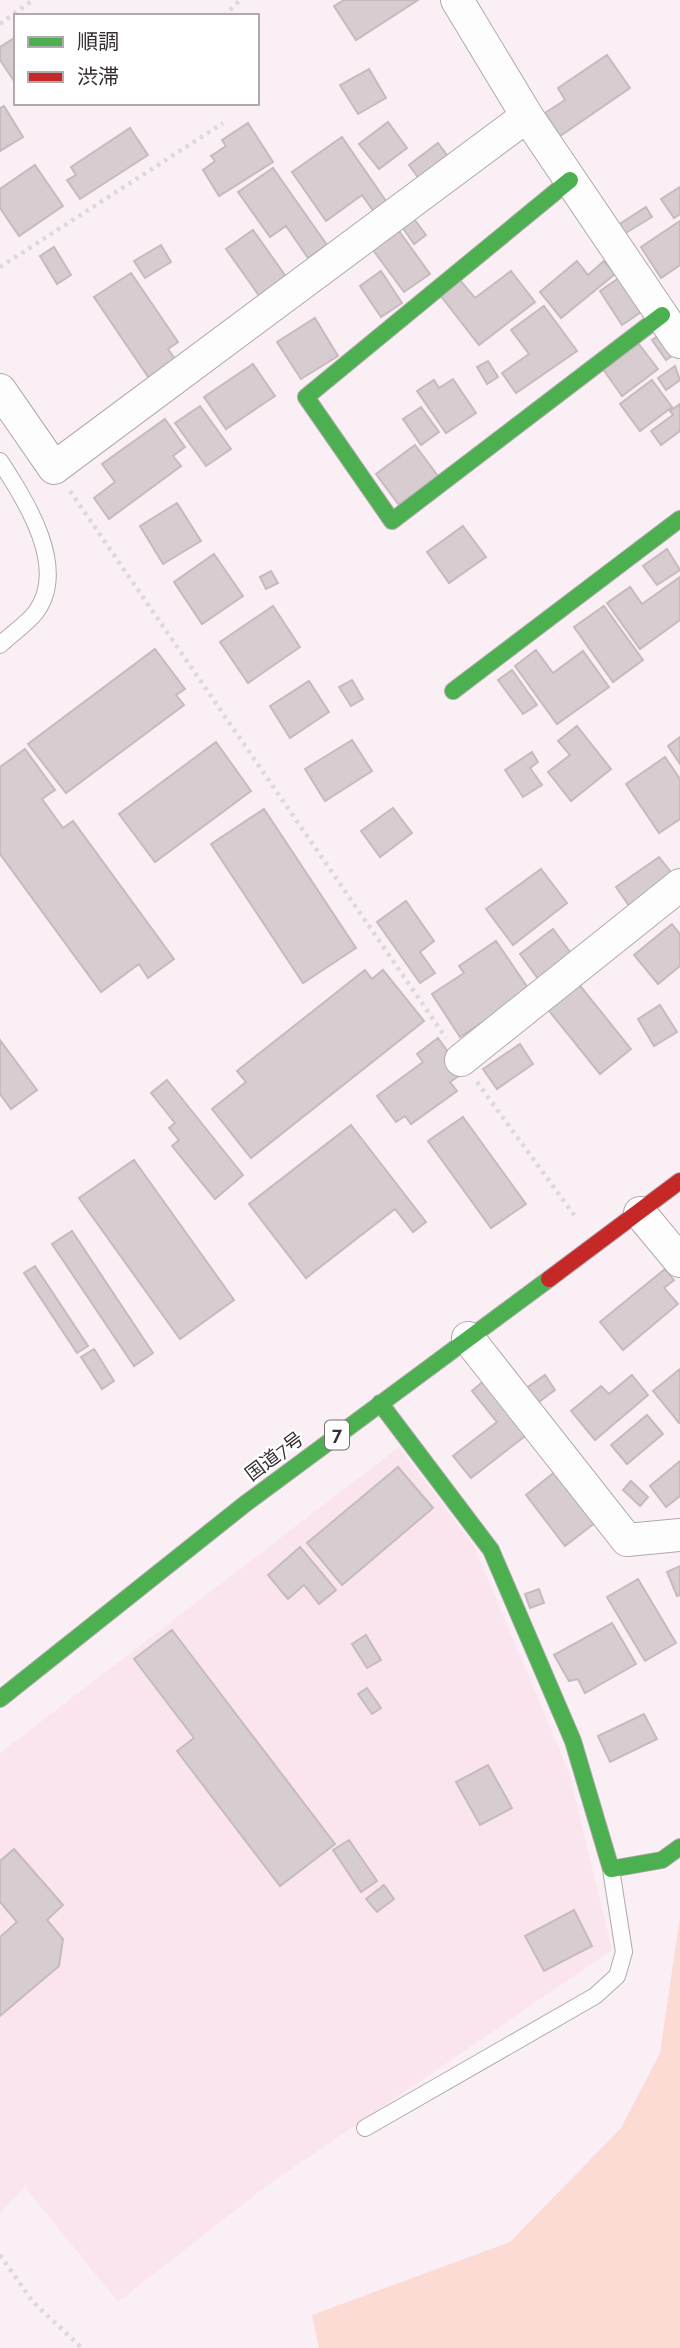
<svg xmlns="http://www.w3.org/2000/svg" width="680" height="2348" viewBox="0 0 680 2348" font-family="Raleway,'Noto Sans JP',sans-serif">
  <rect width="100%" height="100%" fill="#faeff4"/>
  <path fill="#fae4ee" d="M399 1447 474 1546 569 1772 612 1950 265 2187 118 2302 25 2187 0 2213V1753Z"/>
  <path fill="#fcdbd5" d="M680 1917V2348H319L312 2315 510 2242 621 2128 660 2053Z"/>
  <path fill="#d7cdd0" stroke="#c5bbbe" stroke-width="2" d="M344 0H418L356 40 334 6Z
    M16 37V84L0 60V47Z
    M607 55 630 88 560 136 545 113 565 100 558 88Z
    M369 69 386 98 358 114 340 85Z
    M4 106 23 137 0 151V108Z
    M388 122 407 148 379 169 359 144Z
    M248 123 273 162 219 196 203 170 215 161 211 156 226 146 222 140Z
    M130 128 148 155 80 199 67 180 76 175 71 167Z
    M342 137 390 207 377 216 362 195 326 221 292 172Z
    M438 143 453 163 423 184 409 165Z
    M35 165 63 206 19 236 0 208V189Z
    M273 168 327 245 308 258 286 226 270 237 238 192Z
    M680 187V214L674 218 661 199Z
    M646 207 652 217 624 234 618 225Z
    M412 216 426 235 414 244 400 224Z
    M680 221V265L661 278 641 247Z
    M253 230 287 278 260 297 226 249Z
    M399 231 430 274 404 292 373 250Z
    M161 245 171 262 145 278 134 261Z
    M54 247 71 275 57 284 40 256Z
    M577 261 588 275 604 261 615 274 561 318 540 292Z
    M381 271 402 303 381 317 360 286Z
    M511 271 535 302 479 345 440 295 460 280 475 298Z
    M131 273 178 342 168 349 180 366 153 384 94 297Z
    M622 276 644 310 622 325 600 291Z
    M544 306 577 351 516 393 502 373 529 354 511 330Z
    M315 318 338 356 301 379 277 342Z
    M662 333 676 353 666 360 652 340Z
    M638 343 658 369 622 396 603 369Z
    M488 361 498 377 487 384 477 367Z
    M253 364 275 396 226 429 204 397Z
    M675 366 680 380 666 390 658 378Z
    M453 379 476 413 446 433 417 391 434 380 439 388Z
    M652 380 672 407 640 431 620 404Z
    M680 404V431L661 445 651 431 673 415 670 411Z
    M200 406 231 449 206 466 175 423Z
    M421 407 439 432 421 445 403 419Z
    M165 419 185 447 173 456 181 466 109 519 94 498 115 482 102 464Z
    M415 445 438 476 399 505 376 474Z
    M177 503 201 541 163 564 140 526Z
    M463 526 486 557 449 583 427 552Z
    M667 549 680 570 657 585 643 566Z
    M214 554 243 596 202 624 174 582Z
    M271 571 278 583 266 589 260 577Z
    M680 577V620L640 649 607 603 630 587 642 604Z
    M273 606 300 647 248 683 220 642Z
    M604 606 643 660 613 682 574 627Z
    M155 649 185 689 176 695 184 705 66 793 28 744Z
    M536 650 553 673 583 651 609 687 557 724 515 666Z
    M512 670 537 705 523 714 498 680Z
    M352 680 363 699 351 706 339 687Z
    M309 681 329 712 290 738 270 706Z
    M577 726 611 769 571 801 548 772 570 755 558 741Z
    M680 737V764L668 746Z
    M352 740 372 771 325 801 305 769Z
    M216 742 251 791 155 862 119 814Z
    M25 749 55 790 42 799 63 828 73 821 174 959 148 978 139 964 101 992 0 854V767Z
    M532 752 538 762 530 768 542 785 523 797 505 770Z
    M665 757 680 779V819L659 833 626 784Z
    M393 808 412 833 380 857 361 831Z
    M264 809 356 948 303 983 211 844Z
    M659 857 674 876 630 907 616 887Z
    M541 869 567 903 513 945 486 909Z
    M406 901 434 941 420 952 435 973 420 983 377 922Z
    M672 924 680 934V966L658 984 634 955Z
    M553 929 573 956 539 980 520 954Z
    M496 941 530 991 460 1037 432 994 464 973 459 966Z
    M365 970 372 979 383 970 424 1021 251 1158 212 1109 246 1082 237 1071Z
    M577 982 631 1049 600 1074 546 1007Z
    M660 1005 677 1032 654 1046 638 1019Z
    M438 1038 463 1073 450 1082 457 1091 411 1124 405 1116 396 1122 377 1096 423 1062 417 1054Z
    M0 1040 37 1090 11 1109 0 1094Z
    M520 1044 533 1064 497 1089 483 1069Z
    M167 1080 243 1175 215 1199 172 1146 179 1140 169 1128 175 1123 151 1093Z
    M463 1117 526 1204 491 1228 428 1141Z
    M351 1125 426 1222 413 1232 395 1209 306 1278 249 1204Z
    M134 1160 234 1300 180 1339 79 1198Z
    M72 1231 153 1353 134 1366 52 1244Z
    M35 1266 88 1346 77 1353 24 1273Z
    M665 1269 674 1280 664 1288 678 1304 623 1350 600 1322Z
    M94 1349 114 1381 102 1389 81 1357Z
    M680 1369V1422L679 1423 653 1391Z
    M545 1375 555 1390 536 1404 525 1389Z
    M632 1375 648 1395 595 1440 571 1411 601 1386 609 1394Z
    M486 1379 529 1433 471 1478 453 1456 497 1422 472 1391Z
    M647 1415 663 1434 627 1464 611 1445Z
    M680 1461V1496L666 1507 650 1486Z
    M398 1467 433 1508 342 1585 307 1543Z
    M556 1471 596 1522 565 1546 526 1495Z
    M631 1481 648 1497 640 1506 623 1490Z
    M300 1547 336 1590 319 1604 304 1585 288 1599 268 1575Z
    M680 1566V1595L677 1596 667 1572Z
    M638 1579 676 1643 645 1661 607 1597Z
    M539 1589 544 1603 530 1608 525 1594Z
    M612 1623 636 1664 585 1693 578 1679 569 1681 554 1655Z
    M172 1630 335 1844 280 1886 177 1751 194 1738 134 1659Z
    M366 1635 381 1660 367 1668 352 1644Z
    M367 1688 381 1708 372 1714 358 1694Z
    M644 1714 657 1739 610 1762 598 1736Z
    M488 1765 512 1808 480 1825 456 1782Z
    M349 1840 377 1881 361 1892 333 1850Z
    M14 1849 63 1905 47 1920 63 1939 59 1966 0 2016V1937L17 1922 0 1902V1861Z
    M384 1885 394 1899 377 1912 366 1899Z
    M574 1910 592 1946 544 1971 525 1936Z"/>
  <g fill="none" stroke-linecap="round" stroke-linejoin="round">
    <g stroke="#b1a9ac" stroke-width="18">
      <path id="lane" d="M0 461C25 500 69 567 36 612 27 624 11 634 0 645
        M365 2128 595 1996 617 1976 624 1952 611 1869"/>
    </g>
    <g stroke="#b1a9ac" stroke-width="34">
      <path id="street" d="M457 0 527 116 680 342
        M0 390 54 468 527 116
        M461 1060 680 885
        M640 1213 680 1261
        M468 1338 627 1540 680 1535"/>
    </g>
    <g stroke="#b1a9ac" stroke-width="18">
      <path id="fast" d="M570 180 306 397 392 521 662 315
        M453 691 680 519
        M380 1403 491 1550 573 1741 611 1869 662 1860 680 1847
        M0 1699 245 1504 549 1279"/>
    </g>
    <g stroke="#b1a9ac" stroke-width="18">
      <path id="jam" d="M549 1279 680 1181"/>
    </g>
    <path stroke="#dbd9da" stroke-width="4.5" stroke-dasharray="3.5 5" stroke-linecap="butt" d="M224 16 240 0
      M0 24 33 0
      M0 267 223 123
      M70 491 446 1038
      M477 1082 577 1219
      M0 2255 33 2302 82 2348"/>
    <use href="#lane" stroke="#fefdfd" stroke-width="16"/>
    <use href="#street" stroke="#fefdfd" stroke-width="32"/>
    <use href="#fast" stroke="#4caf50" stroke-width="16"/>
    <use href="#jam" stroke="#c62828" stroke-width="16"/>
  </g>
  <g text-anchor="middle" stroke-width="5" stroke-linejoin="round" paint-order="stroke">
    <rect fill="#fff" stroke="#736d70" stroke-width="2" x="325" y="1420.5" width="24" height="29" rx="5"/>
    <g font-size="18" font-weight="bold" fill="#372e32">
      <text x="337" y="1441">7</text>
    </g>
    <g font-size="19" fill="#372e32" stroke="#fff">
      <text transform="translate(274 1456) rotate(-37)" y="7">国道7号</text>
    </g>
  </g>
  <rect x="14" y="14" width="245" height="91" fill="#ffffff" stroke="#afabad" stroke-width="2"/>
  <rect x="28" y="37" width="35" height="10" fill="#4caf50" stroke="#afabad" stroke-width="2"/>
  <text x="77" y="49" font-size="21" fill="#372e32">順調</text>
  <rect x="28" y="72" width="35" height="10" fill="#c62828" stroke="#afabad" stroke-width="2"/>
  <text x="77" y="84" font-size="21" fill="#372e32">渋滞</text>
</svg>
